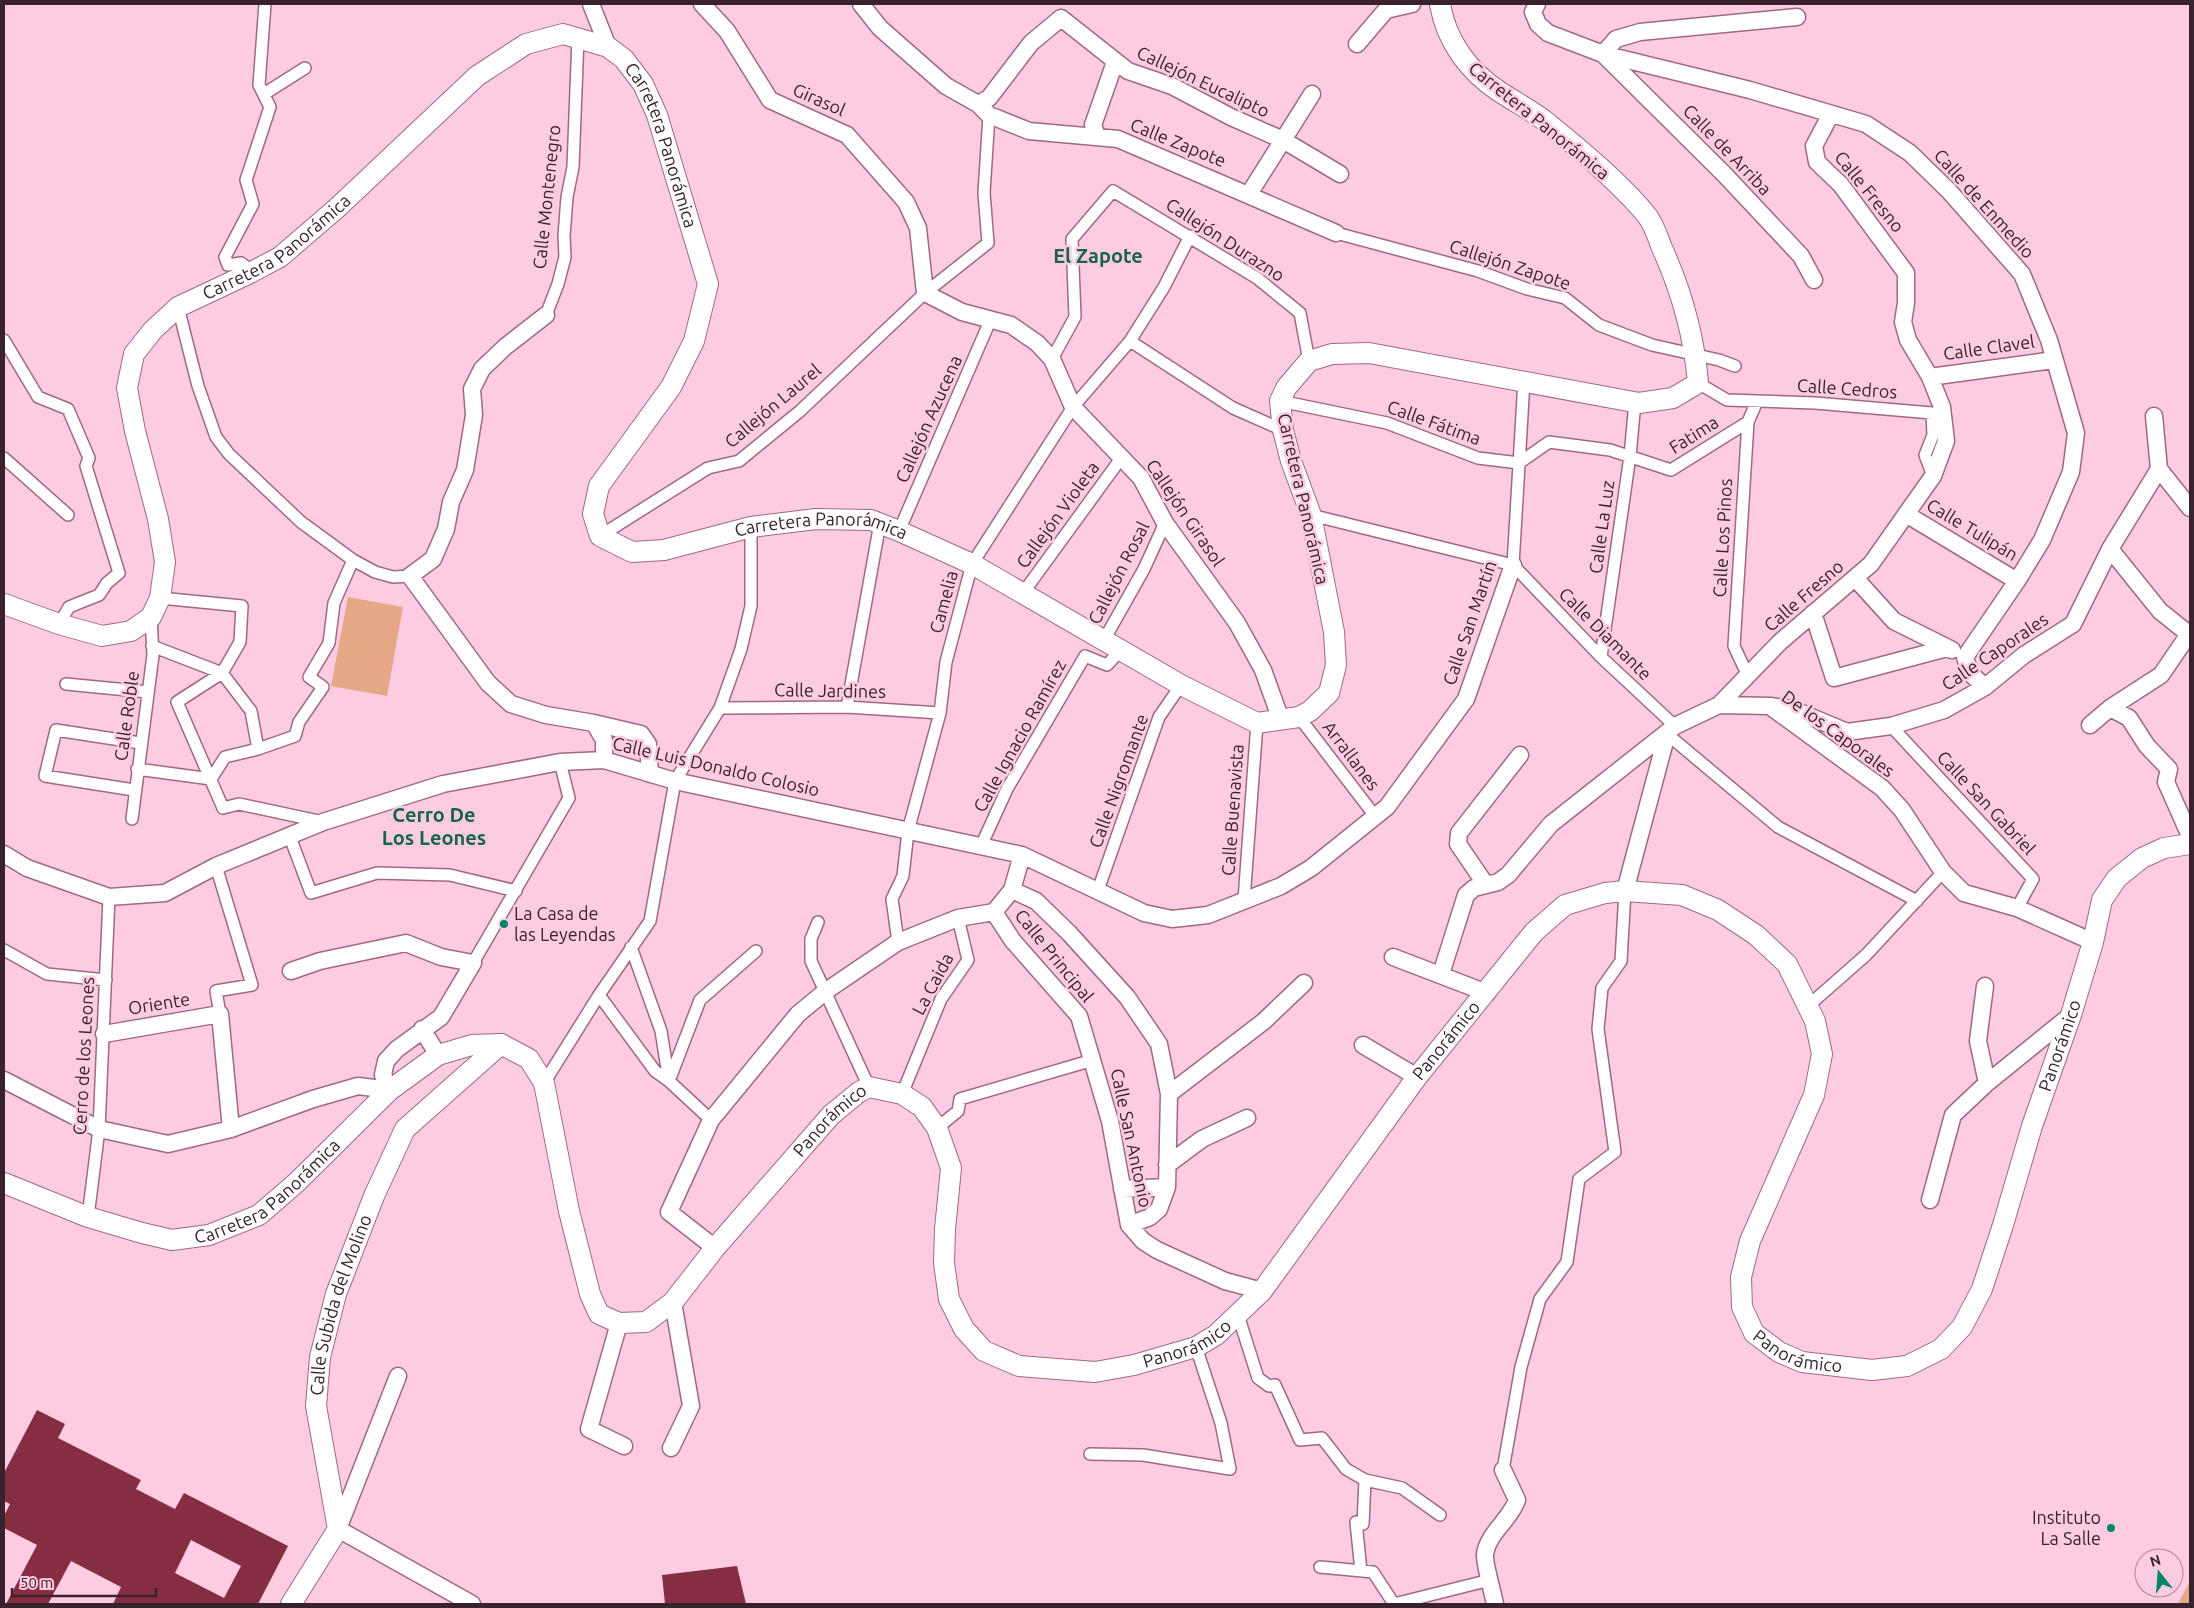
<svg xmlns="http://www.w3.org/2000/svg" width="2194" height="1608" viewBox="0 0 2194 1608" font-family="Ubuntu,sans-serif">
  <rect width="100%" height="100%" fill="#fdcce2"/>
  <path fill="#e5a887" d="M348 597 403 607 387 696 331 686Z
    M2190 1581V1604H2178Z"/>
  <path fill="#852e42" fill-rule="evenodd" d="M37 1410 65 1424 58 1438 141 1480 136 1489 175 1509 184 1493 288 1546 258 1604H113L121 1587 71 1561 48 1604H6L37 1545 4 1528V1516L10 1504 4 1501V1473ZM191 1540 241 1566 224 1598 175 1573Z
    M737 1566 746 1604H665L662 1575Z"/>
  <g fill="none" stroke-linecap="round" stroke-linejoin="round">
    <g stroke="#9f6983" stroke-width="14">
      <path id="pedestrian" d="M264 94 305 68
        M1336 233 1478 271 1527 289 1565 298 1599 325 1652 345 1719 360 1735 366
        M248 274 245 266 241 263 228 265 225 257 253 204 246 180 270 107 259 85 265 4
        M178 307 198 386 216 437 229 454 301 522 353 560 375 572 393 577 410 576
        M546 315 558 284 565 257 564 236 567 197 573 167 578 38
        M4 340 38 397 68 409 89 458 86 466 119 573 107 583 99 595 69 607 59 624
        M1130 341 1233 408 1283 430
        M1052 359 1075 317 1072 239 1113 191 1257 278 1300 313 1309 361
        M1698 383 1727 400 1815 403 1932 413 1933 435 1925 455 1933 476
        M1280 401 1387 423 1478 458 1519 463 1549 442 1610 450 1671 470 1748 422
        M4 458 68 515
        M1311 515 1513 565
        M899 531 990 321
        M600 536 708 468 739 461 800 411 925 293 988 243 984 193 989 115
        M1513 565 1601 657 1675 726
        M1513 565 1524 381
        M1023 593 1122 457
        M160 598 242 606 240 642 222 673 177 702 223 808 239 804 323 822
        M1104 640 1144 569 1165 523
        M152 646 222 673 251 711 258 749
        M1601 657 1630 456 1635 402
        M1748 676 1734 646 1748 422 1757 401
        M66 684 148 692
        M847 707 880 523
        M720 708 847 707 940 713
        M1299 717 1375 816
        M1891 726 2033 879 2017 908
        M1667 734 1778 827 1917 901
        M137 769 211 779
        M211 779 225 757 258 749 295 736 299 722 323 687 309 677 329 643 334 603 353 560
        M134 790 45 776 56 730 140 743
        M132 819 153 655 151 617
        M290 837 311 893 377 873 450 875 516 891
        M981 846 1007 789 1085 656 1107 665 1121 650
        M216 866 252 985 216 991 220 1014
        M1097 893 1159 717 1181 685
        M1244 900 1257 723
        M818 922 811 939V961L869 1087
        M898 942 892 899 903 876 908 831 940 713 946 662 972 564 1073 407 1130 341 1164 287 1190 236
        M631 947 661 1031 669 1081 711 1120
        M4 950 47 974 106 980
        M473 963 569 798 560 762
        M599 995 655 1071 669 1081 700 1000 756 951
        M1808 1006 1866 955 1943 872
        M544 1083 599 995 650 921 675 781 720 708 741 649 751 606V527
        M902 1094 941 999 968 960 958 918
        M937 1128 958 1111 960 1099 1093 1060
        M88 1217 99 1129 109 897
        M1238 1315 1258 1378 1269 1386 1275 1385 1300 1440 1322 1438 1346 1469 1365 1480 1402 1488 1440 1515
        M1090 1454 1143 1455 1230 1469 1221 1423 1196 1347
        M1503 1470 1521 1367 1540 1299 1567 1262 1579 1179 1615 1152 1598 1029 1602 988 1621 961 1625 891
        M1320 1567 1373 1572 1394 1604 1490 1580
        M1361 1571 1356 1522 1363 1524 1365 1480"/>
    </g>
    <g stroke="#9f6983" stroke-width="19">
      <path id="minor" d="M591 4 608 47
        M702 4 727 31 770 100 847 135 906 202 918 228 925 293 962 312 1011 325 1037 343 1052 359 1073 407 1141 478 1165 523 1237 623 1263 670 1281 720
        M861 4 880 28 946 86 978 104 989 115 1029 131 1118 139 1336 233
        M1537 4 1533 12 1538 24 1548 33 1603 54 1750 90 1866 124 1910 153 1949 191 2022 274 2049 340 2076 433 2071 472 2042 540 2017 581 1965 657
        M1797 17 1640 32 1616 39 1603 54 1724 174 1801 256 1814 280
        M1357 44 1386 10 1412 4
        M978 104 989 98 1031 43 1061 18 1128 71 1172 86 1231 117 1283 140 1340 174
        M1097 136 1093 125 1115 62
        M1249 194 1312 94
        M546 315 505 347 482 369 472 389 474 415 465 470 451 502 446 529 433 559 410 576 488 683 511 704 546 715 594 723 604 740V760
        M1930 377 2054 360
        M2154 416 2159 469 2190 508
        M1906 514 2017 581
        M2110 549 2160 611 2190 635
        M1855 578 1894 621 1952 650
        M1813 613 1834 678 1947 648
        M1965 657 1970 673 1985 687
        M1719 705 1770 706 1792 709 1847 732 1891 726 1944 710 1985 687 2024 655 2073 624 2110 549 2159 469
        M1771 707 1882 788 1902 810 1943 872 1964 893 2017 908 2093 942
        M2110 708 2129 718 2147 746 2169 769 2166 782 2190 836
        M594 723 641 734 648 744 650 774
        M2090 725 2110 708 2161 675 2189 634
        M4 854 27 868 109 897 165 893 216 866 323 822 443 784 560 762 604 760 675 781 1022 855 1144 913 1172 919 1208 915 1281 886 1311 868 1387 807 1466 699 1513 565
        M1486 885 1458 844 1459 833 1520 755
        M1012 890 1036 901 1069 933 1127 997 1159 1044 1169 1094 1167 1187 1159 1209 1150 1217 1129 1225
        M1625 891 1667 734
        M994 912 1013 941 1079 1016 1110 1121 1129 1225 1143 1241 1157 1250 1225 1281 1262 1291
        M994 912 1012 890 1022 855
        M1393 957 1487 993
        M291 971 320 961 406 943 441 957 473 963 441 1017 397 1049 386 1061 383 1075 390 1090
        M1441 974 1466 895 1474 888 1498 882 1508 875 1551 824 1675 726 1719 705 1780 642 1871 564 1933 476 1946 441 1942 407 1930 377 1908 340 1903 322 1906 303V273L1841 185 1817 162 1814 146 1831 114
        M1985 986 1978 1041 1987 1083
        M422 1029 438 1055
        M104 1034 220 1014 231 1129
        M1363 1045 1417 1077
        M4 1080 99 1129 168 1144 231 1129 313 1099 358 1086 390 1090
        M1169 1094 1263 1022 1304 983
        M1167 1165 1202 1139 1247 1118
        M1122 1189 1167 1187
        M1930 1200 1953 1115 1987 1083 2071 1015
        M715 1248 669 1212 711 1120 798 1014 826 991 898 942 958 918 994 912
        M619 1323 589 1429 624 1446
        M398 1376 338 1529 472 1604
        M671 1448 691 1406 673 1302
        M1495 1604C1493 1593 1484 1563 1485 1554 1488 1533 1510 1520 1517 1500L1503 1470"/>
    </g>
    <g stroke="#9f6983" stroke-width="22">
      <g id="tertiary">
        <path id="s1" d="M4 604 59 624 102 636 131 631 151 617 160 598 165 562 158 519 135 431 127 388 134 354 153 330 178 307 248 274 280 257 337 208 477 76 526 44 563 34 608 47 624 59 643 84 657 115 708 284 694 341 671 387 599 486 593 514 600 536 632 552 664 550 751 527 816 519 871 520 899 531 972 564 1181 685 1257 723 1299 717 1310 711 1329 693 1336 665 1334 632 1311 515 1291 461 1283 430 1280 401 1286 388 1309 361 1332 354 1369 353 1639 403 1673 398 1698 383C1694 335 1682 292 1662 248 1658 238 1654 225 1648 217 1623 185 1577 147 1545 121 1531 110 1515 102 1500 92 1469 72 1446 41 1440 4"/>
        <path id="s2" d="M501 1044 529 1059 544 1083 569 1211 590 1294 599 1314 619 1323 646 1322 673 1302 715 1248 831 1115 859 1092 869 1087 902 1094 922 1107 937 1128 951 1168 945 1229 944 1263 949 1299 964 1329 984 1351 1019 1366 1095 1372 1134 1365 1196 1347 1216 1335 1262 1291 1417 1077 1534 932 1565 905 1605 893 1625 891 1682 895 1718 910 1756 935 1787 964 1815 1021 1822 1054 1814 1095 1750 1241 1741 1277 1742 1307 1754 1333 1779 1352 1802 1362 1872 1370 1907 1366 1941 1349 1962 1327 1982 1289 2003 1225 2032 1126 2071 1015 2093 942 2102 900 2117 878 2142 858 2164 848 2190 844"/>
        <path id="s3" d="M4 1183 88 1217 142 1233 172 1240 209 1235 259 1215 296 1183 390 1090 438 1055 472 1045 501 1044"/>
        <path id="s4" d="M291 1604 338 1529 316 1406 320 1357 336 1294 374 1196 405 1129 501 1044"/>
      </g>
    </g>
    <use href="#pedestrian" stroke="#fff" stroke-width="11"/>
    <use href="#minor" stroke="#fff" stroke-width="16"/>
    <use href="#tertiary" stroke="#fff" stroke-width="20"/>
  </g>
  <g fill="#068567" stroke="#fdcce2" stroke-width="2">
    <circle cx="504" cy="924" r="5"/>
    <circle cx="2111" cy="1528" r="5"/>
  </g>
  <g text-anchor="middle" stroke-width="5" stroke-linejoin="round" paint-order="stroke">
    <g font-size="18" fill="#39222d" stroke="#fdcce2">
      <text transform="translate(1203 82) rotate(25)" y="6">Callejón Eucalipto</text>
      <text transform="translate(819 100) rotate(24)" y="6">Girasol</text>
      <text transform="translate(1539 121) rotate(39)" y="6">Carretera Panorámica</text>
      <text transform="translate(1178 143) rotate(22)" y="6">Calle Zapote</text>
      <text dy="6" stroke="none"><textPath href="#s1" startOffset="1132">Carretera Panorámica</textPath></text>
      <text transform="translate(1727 150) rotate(46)" y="6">Calle de Arriba</text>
      <text transform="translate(1869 192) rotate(51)" y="6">Calle Fresno</text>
      <text transform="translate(547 197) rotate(-84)" y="6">Calle Montenegro</text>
      <text transform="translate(1984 204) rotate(48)" y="6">Calle de Enmedio</text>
      <text transform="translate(1225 240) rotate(33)" y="6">Callejón Durazno</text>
      <text dy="6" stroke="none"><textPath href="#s1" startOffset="608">Carretera Panorámica</textPath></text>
      <text transform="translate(1510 265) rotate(18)" y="6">Callejón Zapote</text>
      <text transform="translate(1989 348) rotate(-8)" y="6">Calle Clavel</text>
      <text transform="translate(1847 389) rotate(4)" y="6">Calle Cedros</text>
      <text transform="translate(773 406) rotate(-40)" y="6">Callejón Laurel</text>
      <text transform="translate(929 419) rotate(-66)" y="6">Callejón Azucena</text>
      <text transform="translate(1434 423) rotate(20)" y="6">Calle Fátima</text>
      <text transform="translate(1694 435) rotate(-32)" y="6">Fatima</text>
      <text transform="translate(1303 499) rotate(77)" y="6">Carretera Panorámica</text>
      <text transform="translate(1185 513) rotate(56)" y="6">Callejón Girasol</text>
      <text transform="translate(1058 515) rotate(-54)" y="6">Callejón Violeta</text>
      <text transform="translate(1602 527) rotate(-82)" y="6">Calle La Luz</text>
      <text transform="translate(1972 530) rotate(31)" y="6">Calle Tulipán</text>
      <text dy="6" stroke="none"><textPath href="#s1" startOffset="1792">Carretera Panorámica</textPath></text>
      <text transform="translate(1723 538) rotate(-87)" y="6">Calle Los Pinos</text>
      <text transform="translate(1119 573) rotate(-63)" y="6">Callejón Rosal</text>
      <text transform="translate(1804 596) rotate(-41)" y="6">Calle Fresno</text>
      <text transform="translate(944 602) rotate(-75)" y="6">Camelia</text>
      <text transform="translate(1470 623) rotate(-71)" y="6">Calle San Martín</text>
      <text transform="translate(1605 634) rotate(45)" y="6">Calle Diamante</text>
      <text transform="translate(1995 652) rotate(-34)" y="6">Calle Caporales</text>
      <text transform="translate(830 691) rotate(1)" y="6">Calle Jardines</text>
      <text transform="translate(127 716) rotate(-82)" y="6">Calle Roble</text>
      <text transform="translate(1838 734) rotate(36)" y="6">De los Caporales</text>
      <text transform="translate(1020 736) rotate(-61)" y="6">Calle Ignacio Ramírez</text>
      <text transform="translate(1351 756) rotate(53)" y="6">Arrallanes</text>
      <text transform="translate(716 767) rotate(13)" y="6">Calle Luis Donaldo Colosio</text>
      <text transform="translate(1119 781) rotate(-70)" y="6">Calle Nigromante</text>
      <text transform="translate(1986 803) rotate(47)" y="6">Calle San Gabriel</text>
      <text transform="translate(1233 810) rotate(-86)" y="6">Calle Buenavista</text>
      <text transform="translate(1054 956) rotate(51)" y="6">Calle Principal</text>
      <text transform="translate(933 984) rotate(-62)" y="6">La Caida</text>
      <text transform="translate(159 1004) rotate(-9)" y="6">Oriente</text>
      <text dy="6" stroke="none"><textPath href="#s2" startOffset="1610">Panorámico</textPath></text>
      <text dy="6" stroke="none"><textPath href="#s2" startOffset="2960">Panorámico</textPath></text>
      <text transform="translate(84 1056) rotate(-87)" y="6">Cerro de los Leones</text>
      <text dy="6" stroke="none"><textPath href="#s2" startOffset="621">Panorámico</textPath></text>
      <text transform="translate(1131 1138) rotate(78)" y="6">Calle San Antonio</text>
      <text dy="6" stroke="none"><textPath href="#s3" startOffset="288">Carretera Panorámica</textPath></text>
      <text dy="6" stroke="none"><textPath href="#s4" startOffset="318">Calle Subida del Molino</textPath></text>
      <text dy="6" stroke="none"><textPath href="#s2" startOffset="1205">Panorámico</textPath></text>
      <text dy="6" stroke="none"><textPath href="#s2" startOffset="2480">Panorámico</textPath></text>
    </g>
    <g font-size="18" fill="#39222d" stroke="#fdcce2" text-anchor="start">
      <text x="514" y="920">La Casa de<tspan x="514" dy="21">las Leyendas</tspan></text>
      <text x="2101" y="1524" text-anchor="end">Instituto<tspan x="2101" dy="21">La Salle</tspan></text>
    </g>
    <g font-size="20" font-weight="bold" fill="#18634e" stroke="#fdcce2">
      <text x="1098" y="263">El Zapote</text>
      <text x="434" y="822">Cerro De<tspan x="434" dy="23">Los Leones</tspan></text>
    </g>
  </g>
  <rect width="2194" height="1608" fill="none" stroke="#39222d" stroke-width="10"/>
  <g transform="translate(2159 1573) rotate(343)"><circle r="24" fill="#fdcce2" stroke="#af889a"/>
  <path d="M0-4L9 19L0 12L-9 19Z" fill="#068567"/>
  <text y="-8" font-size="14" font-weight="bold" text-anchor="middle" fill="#39222d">N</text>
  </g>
  <path d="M12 1588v8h144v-8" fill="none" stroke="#39222d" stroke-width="2.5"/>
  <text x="20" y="1588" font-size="15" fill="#39222d" stroke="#fdcce2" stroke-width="4" paint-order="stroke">50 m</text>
</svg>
